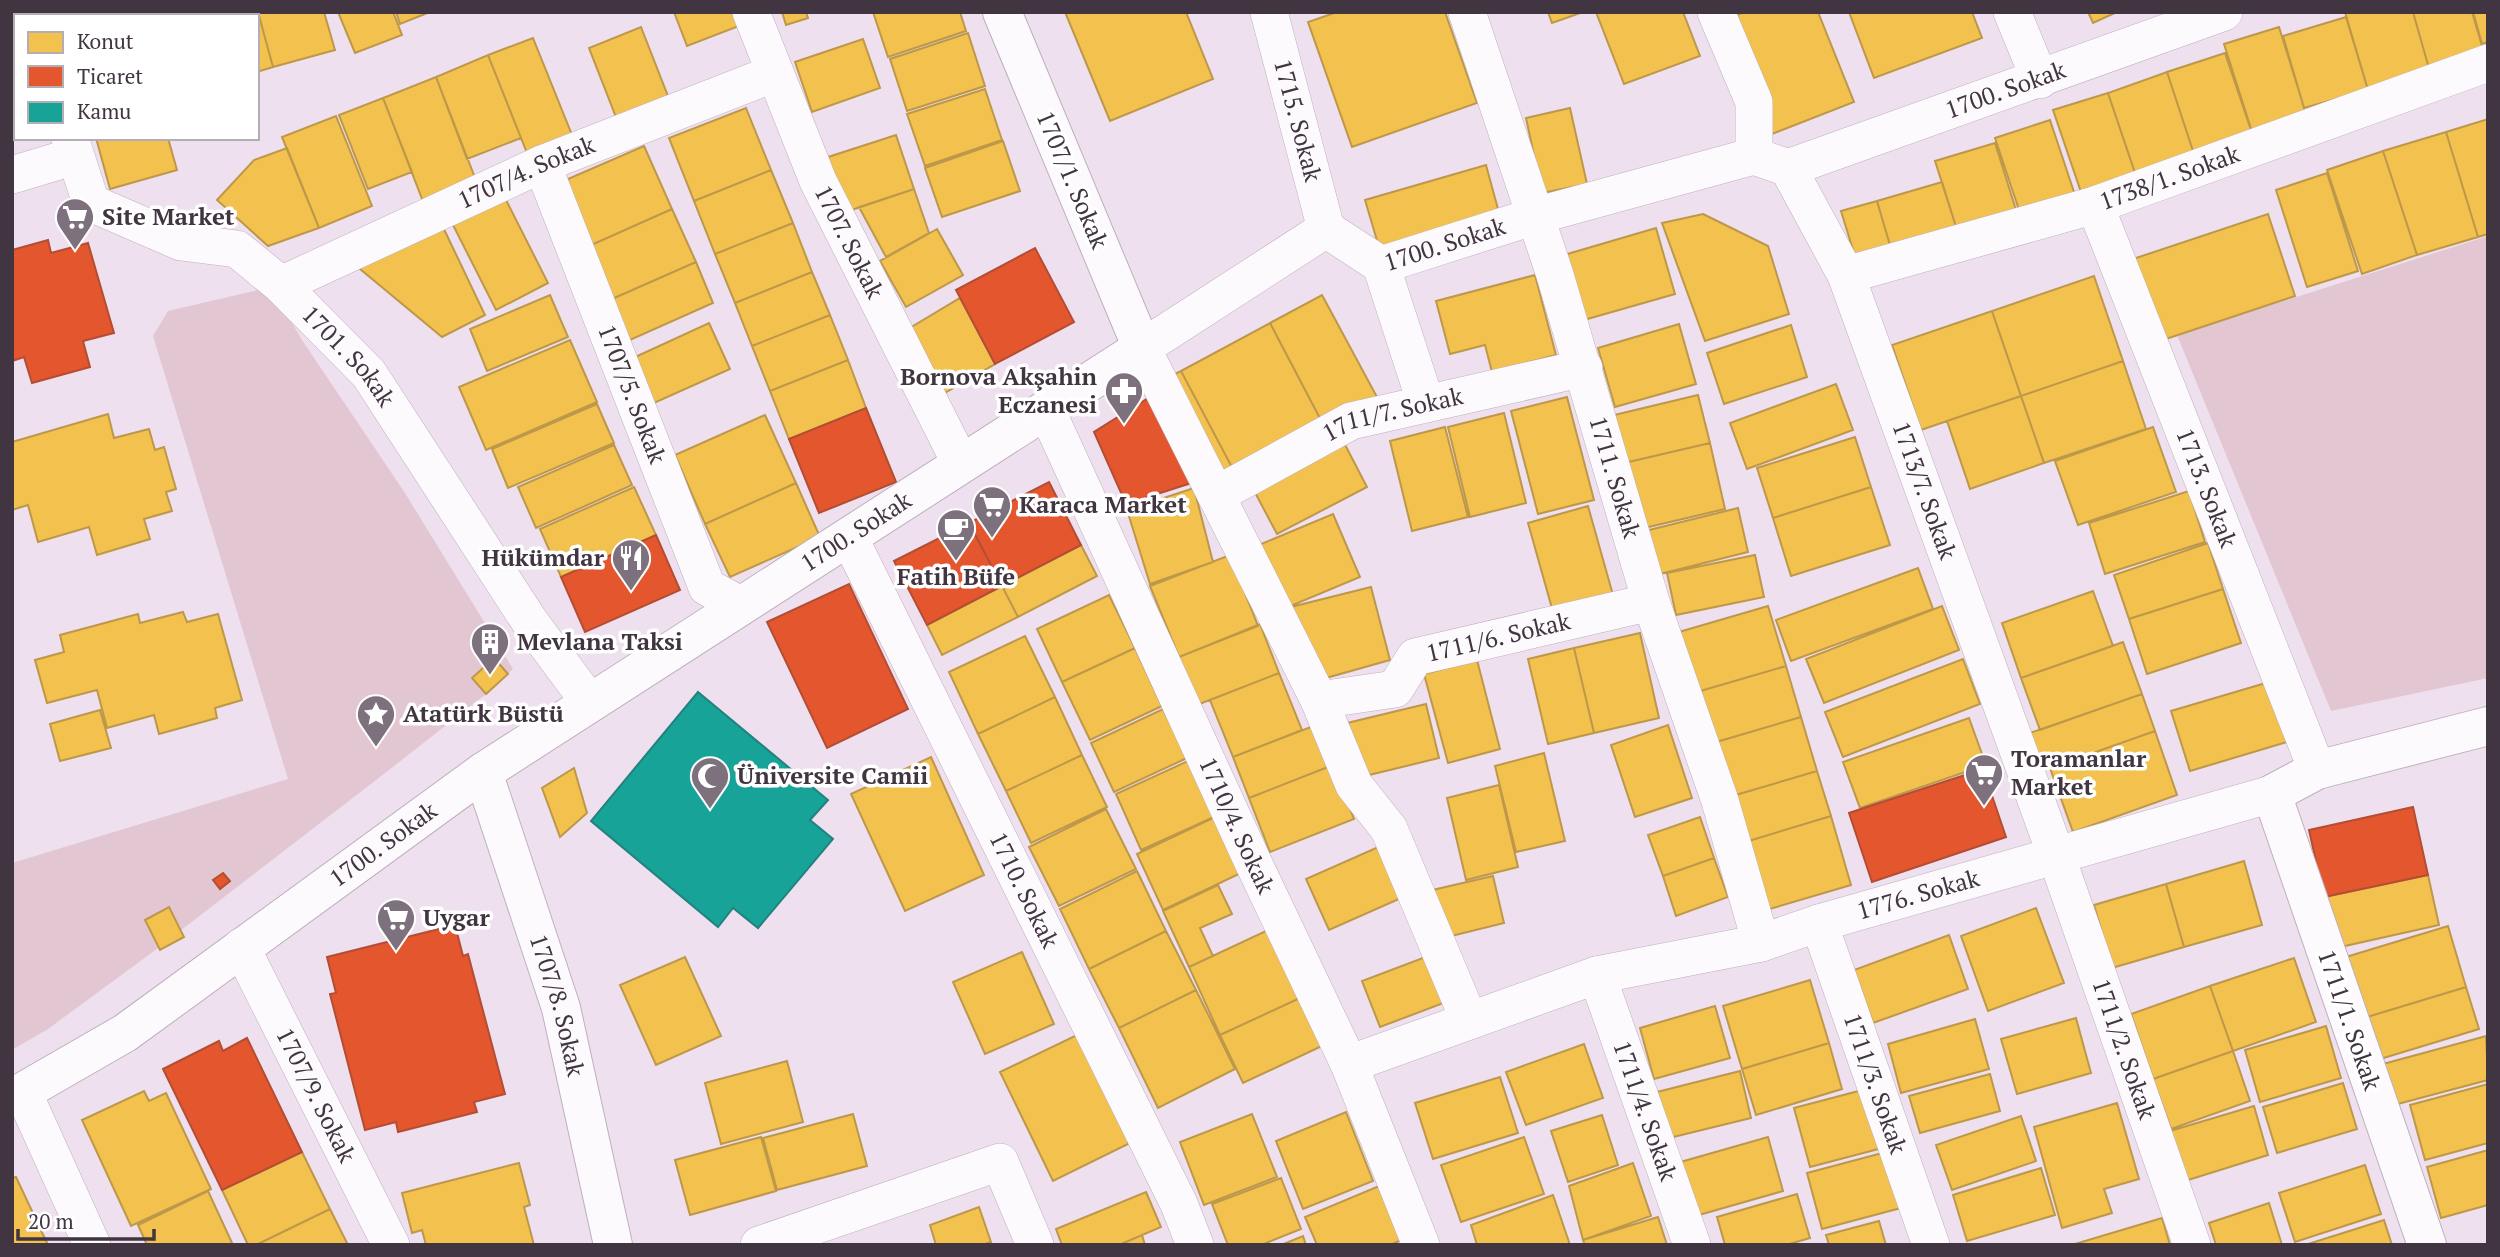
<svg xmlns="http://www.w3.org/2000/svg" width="2500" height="1257" viewBox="0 0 2500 1257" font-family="'PT Serif',serif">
  <rect width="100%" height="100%" fill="#efe0ef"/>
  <path fill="#e2c7d2" d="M2488 236V678L2331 711 2177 335Z
    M271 287 302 340 405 493 513 669 486 694 389 770 150 954 48 1029 12 1050V863L288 779 153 336 168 311Z"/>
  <path fill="#f2c14e" stroke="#bd974a" stroke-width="2" d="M197 12H258L273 67 257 72V16H198Z
    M258 12H324L335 50 273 67Z
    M338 12H393L402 35 355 53Z
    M396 12H430L400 24Z
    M674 12H734L739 26 687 46Z
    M782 12H806L808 18 786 25Z
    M873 12H960L966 31 888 57Z
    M1065 12H1186L1213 79 1110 121Z
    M1337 12H1445L1477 103 1352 147 1308 22Z
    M1548 12H1583L1552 23Z
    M1596 12H1683L1700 56 1624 84Z
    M1744 12H1818L1854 102 1772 134 1727 19Z
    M1849 12H1972L1982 38 1874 78Z
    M2088 12H2117L2093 23Z
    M2345 12H2413L2430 72 2368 90Z
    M2413 12H2472L2485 56 2430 72Z
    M2473 12H2488V42L2482 44Z
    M2346 17 2368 90 2304 108 2283 36Z
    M641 27 673 109 621 130 589 48Z
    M2279 27 2307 117 2253 135 2224 44Z
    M968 33 985 86 907 111 890 59Z
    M533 38 572 135 527 153 488 55Z
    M863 39 880 88 812 112 795 62Z
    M2225 53 2253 136 2196 160 2167 72Z
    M488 55 521 138 467 159 436 77Z
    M2167 72 2196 160 2137 179 2108 93Z
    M436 77 477 183 424 204 383 98Z
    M985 89 1002 140 925 166 907 114Z
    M2108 93 2137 179 2083 198 2053 110Z
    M383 98 412 172 368 189 339 115Z
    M746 108 771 170 694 201 669 138Z
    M1570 108 1587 184 1542 193 1526 118Z
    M336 116 372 206 319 228 282 137Z
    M2488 119V234L2478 237 2446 132Z
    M2050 120 2076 198 2021 216 1995 138Z
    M2446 132 2478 237 2417 255 2383 151Z
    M896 135 914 189 840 214 822 159Z
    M96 138H168L177 170 110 189Z
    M1003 141 1020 191 942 217 925 168Z
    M1995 143 2017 213 1958 233 1935 161Z
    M644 146 672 209 589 246 561 182Z
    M287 148 319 228 268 246 217 200 254 160Z
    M2383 151 2417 255 2362 274 2327 170Z
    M1486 165 1501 220 1381 254 1365 200Z
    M771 170 793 223 715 254 694 201Z
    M2327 173 2358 271 2307 287 2276 190Z
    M1942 182 1958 233 1892 252 1877 201Z
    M914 189 929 233 886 257 859 207Z
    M503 194 548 283 496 310 451 221Z
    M1877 201 1892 252 1857 263 1841 211Z
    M672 209 696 262 612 299 589 246Z
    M1703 214 1768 246 1789 314 1705 341 1662 223Z
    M2268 214 2295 296 2157 342 2130 260Z
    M793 223 812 272 735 303 715 254Z
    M442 225 485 315 442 337 354 264Z
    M1656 228 1675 294 1584 320 1564 255Z
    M937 229 963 275 906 307 880 261Z
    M696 262 713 303 630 340 612 299Z
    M812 272 830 315 752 346 735 303Z
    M1535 275 1556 355 1492 372 1485 345 1450 354 1436 301Z
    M2094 276 2123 361 2021 396 1992 311Z
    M550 295 568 337 487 371 470 329Z
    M1322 295 1377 397 1324 426 1270 323Z
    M960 298 995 364 945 393 908 329Z
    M1992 311 2021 396 1921 430 1892 345Z
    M830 315 848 360 770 391 752 346Z
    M709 323 730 369 654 403 633 358Z
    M1270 323 1324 426 1235 473 1181 371Z
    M1679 324 1696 384 1615 407 1598 348Z
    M1791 325 1807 377 1724 404 1707 353Z
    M570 340 597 402 486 450 459 387Z
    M848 360 866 408 789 439 770 391Z
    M2123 361 2146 429 2044 463 2021 396Z
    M1181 371 1235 473 1221 481 1166 378Z
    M1836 384 1853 430 1747 469 1730 423Z
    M1698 395 1710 443 1620 464 1610 416Z
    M2021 396 2044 463 1970 489 1947 421Z
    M1567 397 1594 500 1538 514 1511 411Z
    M597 404 614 443 508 488 492 449Z
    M1504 413 1526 503 1470 517 1448 427Z
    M108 414 114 438 149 429 155 450 164 447 176 489 166 492 172 511 144 519 150 539 97 555 89 527 38 542 28 505 12 510V442Z
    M765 415 796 483 705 524 675 455Z
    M1445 427 1468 517 1412 531 1390 441Z
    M2153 427 2176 492 2078 525 2055 461Z
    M1340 435 1367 487 1277 534 1250 483Z
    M1855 437 1871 487 1773 518 1757 468Z
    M1710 443 1725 509 1636 530 1620 464Z
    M614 445 632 485 536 528 518 487Z
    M796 483 820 537 730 577 705 524Z
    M634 487 656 535 561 577 540 529Z
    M1871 487 1890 545 1791 576 1773 518Z
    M1194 488 1213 562 1150 584 1127 510Z
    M2189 491 2205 542 2105 574 2089 523Z
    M1588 506 1613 595 1553 612 1528 523Z
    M1738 508 1748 552 1656 575 1645 531Z
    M1333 514 1360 577 1281 610 1254 547Z
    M2208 543 2223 589 2129 619 2114 575Z
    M1081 545 1097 576 1018 617 1002 586Z
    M1230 555 1258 626 1179 657 1150 586Z
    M1755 555 1764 597 1676 615 1667 573Z
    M1918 568 1933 609 1791 661 1776 620Z
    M1002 586 1018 617 942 655 927 625Z
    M1371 587 1390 660 1326 678 1291 607Z
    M2223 589 2241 643 2147 674 2129 619Z
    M2093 591 2113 646 2021 678 2002 623Z
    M1109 595 1135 648 1062 682 1037 629Z
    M1768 606 1786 666 1697 692 1679 632Z
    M1942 606 1959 650 1824 703 1806 659Z
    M183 612 187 622 218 614 242 700 215 708 217 718 159 734 154 715 107 728 97 690 47 703 35 660 64 652 60 635 138 614 140 623Z
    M1260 624 1279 673 1197 705 1179 657Z
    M1640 633 1659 718 1594 733 1574 648Z
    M1025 636 1055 697 978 734 949 672Z
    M2123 642 2142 694 2040 730 2021 678Z
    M1135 648 1162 706 1090 740 1062 682Z
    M1574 648 1594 733 1548 744 1528 659Z
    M494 658 508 674 486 694 472 678Z
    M1963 659 1980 704 1843 757 1825 712Z
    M1477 660 1500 749 1448 763 1424 674Z
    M1786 666 1801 717 1713 743 1697 692Z
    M1279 673 1302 730 1233 757 1210 700Z
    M2269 682 2287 742 2190 771 2171 711Z
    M2142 694 2155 731 2040 772 2027 734Z
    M1055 697 1082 755 1006 791 978 734Z
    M1426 704 1439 758 1361 777 1347 723Z
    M1163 709 1187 758 1114 792 1091 743Z
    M100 710 111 748 60 761 50 724Z
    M1801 717 1817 771 1729 797 1713 743Z
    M1969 718 1986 765 1860 808 1843 762Z
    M1316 725 1333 765 1249 798 1233 757Z
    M1668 725 1692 798 1635 817 1611 745Z
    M2155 731 2177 795 2073 832 2050 768Z
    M1544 753 1565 841 1516 852 1495 766Z
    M1082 755 1107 807 1031 843 1006 791Z
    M931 757 984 875 905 911 851 794Z
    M1188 761 1214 817 1141 850 1116 794Z
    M1333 765 1354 819 1270 852 1249 798Z
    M574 768 587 813 560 837 542 788Z
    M1817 771 1831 816 1742 843 1729 797Z
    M1499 785 1518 867 1466 880 1447 798Z
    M1106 809 1136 869 1059 906 1029 847Z
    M1831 816 1851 885 1763 911 1742 843Z
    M1215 817 1241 873 1163 910 1137 854Z
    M1700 817 1714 858 1663 876 1648 835Z
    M1385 844 1408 895 1329 930 1306 879Z
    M1714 858 1728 897 1676 916 1663 876Z
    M2244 861 2262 925 2184 947 2166 884Z
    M1137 871 1166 931 1089 969 1060 909Z
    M2428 875 2439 925 2336 948 2324 897Z
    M1493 876 1504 923 1439 939 1428 891Z
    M2166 884 2184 947 2112 968 2094 905Z
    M1218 885 1232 914 1200 928 1213 956 1189 967 1163 911Z
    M169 907 184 937 160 950 145 920Z
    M2036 908 2064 983 1988 1011 1961 936Z
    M2448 926 2466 987 2364 1018 2346 957Z
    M1268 930 1300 998 1220 1035 1189 967Z
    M1166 931 1196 990 1119 1028 1089 969Z
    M1949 935 1968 989 1873 1023 1854 970Z
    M1022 952 1054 1024 985 1054 953 982Z
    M1436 953 1454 999 1380 1027 1362 981Z
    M685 957 721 1036 656 1065 620 985Z
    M2294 958 2316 1022 2233 1051 2210 986Z
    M1810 980 1829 1043 1742 1069 1723 1006Z
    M2210 986 2233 1051 2153 1079 2131 1014Z
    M2466 987 2479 1029 2377 1060 2364 1018Z
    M1196 990 1235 1069 1158 1108 1119 1028Z
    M1300 998 1322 1046 1243 1083 1220 1035Z
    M1715 1006 1730 1058 1654 1079 1640 1028Z
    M2076 1018 2091 1073 2017 1094 2001 1039Z
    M1975 1019 1989 1069 1901 1093 1888 1044Z
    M2326 1026 2341 1078 2260 1102 2245 1050Z
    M1079 1034 1132 1142 1053 1181 1000 1072Z
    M2486 1036 2488 1080 2394 1105 2383 1064Z
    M1829 1043 1842 1089 1756 1115 1742 1069Z
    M1584 1044 1603 1098 1526 1125 1506 1072Z
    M2233 1051 2250 1101 2171 1129 2153 1079Z
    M787 1061 803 1122 721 1144 705 1083Z
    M1740 1071 1751 1118 1661 1140 1649 1094Z
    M1990 1074 2000 1111 1920 1133 1909 1096Z
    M1500 1077 1518 1133 1433 1159 1415 1103Z
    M2343 1083 2357 1129 2277 1153 2263 1107Z
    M2488 1084V1143L2425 1160 2410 1105Z
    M1870 1088 1886 1147 1810 1167 1794 1108Z
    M144 1091 149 1101 166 1093 211 1189 131 1226 82 1120Z
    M2117 1103 2139 1179 2104 1189 2112 1213 2062 1228 2034 1127Z
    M2254 1106 2268 1155 2185 1181 2170 1131Z
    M1346 1112 1373 1181 1303 1209 1276 1141Z
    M853 1114 867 1166 777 1190 763 1138Z
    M1252 1114 1277 1177 1204 1205 1180 1142Z
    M1602 1115 1618 1165 1568 1182 1551 1131Z
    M2021 1116 2036 1161 1952 1190 1936 1145Z
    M761 1137 776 1191 690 1215 675 1160Z
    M1524 1137 1544 1194 1461 1222 1441 1165Z
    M1768 1137 1783 1191 1692 1217 1677 1163Z
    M2488 1150V1205L2441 1218 2427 1167Z
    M302 1152 330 1209 256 1245H248L222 1190Z
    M1886 1152 1901 1208 1822 1229 1807 1173Z
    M519 1163 530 1205 524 1207 534 1245H426L422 1230 412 1233 402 1193Z
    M1633 1163 1651 1216 1583 1240 1569 1186Z
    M2365 1165 2381 1214 2295 1242 2279 1193Z
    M2041 1168 2055 1215 1967 1241 1953 1195Z
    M16 1177 48 1245H12V1178Z
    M1281 1178 1301 1229 1261 1245H1228L1212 1204Z
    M1391 1181 1413 1235 1390 1245H1317L1305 1217Z
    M208 1191 233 1245H147L138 1225Z
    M1146 1192 1161 1227 1119 1245H1062L1056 1229Z
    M1797 1194 1810 1238 1786 1245H1725L1717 1217Z
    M1553 1195 1570 1245H1477L1471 1225Z
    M2269 1203 2282 1245H2216L2209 1223Z
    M979 1207 991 1242 982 1245H936L930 1225Z
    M330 1209 348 1245H256Z
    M1658 1217 1667 1245H1585L1583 1240Z
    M2162 1218 2170 1245 2075 1244Z
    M2384 1220 2392 1245H2305Z
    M1879 1221 1886 1245H1829L1826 1235Z
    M1142 1235 1145 1245H1119Z
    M1303 1236 1306 1245H1281Z"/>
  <path fill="#e4572e" stroke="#b34d33" stroke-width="2" d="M48 240 51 253 88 243 114 333 83 341 90 367 32 383 24 357 12 361V250Z
    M1035 248 1074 322 995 364 956 290Z
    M1158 392 1195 482 1126 504 1094 432Z
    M866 408 896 482 819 513 789 439Z
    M1049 482 1081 545 1002 586 969 523Z
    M969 523 1002 586 927 625 894 561Z
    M656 535 680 590 585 632 561 577Z
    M849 584 908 709 827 748 767 622Z
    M1983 769 2006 837 1872 882 1849 813Z
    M2413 807 2428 875 2324 897 2309 830Z
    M223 873 230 881 220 889 213 880Z
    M455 925 463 956 468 954 505 1094 474 1102 477 1112 398 1132 396 1122 365 1130 330 994 336 993 327 957Z
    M247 1038 302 1152 222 1190 163 1069 219 1041 223 1051Z"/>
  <path fill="#17a398" stroke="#23827e" stroke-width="2" d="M698 692 828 800 810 820 833 839 758 928 733 908 718 927 591 821Z"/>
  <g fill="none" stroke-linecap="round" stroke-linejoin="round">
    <g stroke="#bcb0bc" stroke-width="38">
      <g id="street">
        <path d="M40 12 41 16"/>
        <path id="s1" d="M751 12 818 181 961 464"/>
        <path id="s2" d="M1269 12 1326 229"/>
        <path id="s3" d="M1467 12 1555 275 1651 602 1720 801 1761 943"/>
        <path d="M1716 12 1754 102V156"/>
        <path d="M2012 12 2040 80"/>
        <path d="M73 16 83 12"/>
        <path id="s4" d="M70 138 91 203 181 242 237 249 281 285 369 374 530 622 590 703"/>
        <path id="s5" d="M1754 156 1788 168 1846 275 2056 855 2192 1245"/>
        <path id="s6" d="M542 164 707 587 740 605"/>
        <path id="s7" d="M1788 168 2224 12"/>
        <path d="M12 175 75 156"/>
        <path id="s8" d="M2095 205 2317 770"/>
        <path d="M1381 265 1426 404"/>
        <path id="s9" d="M1846 275 2095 205 2488 63"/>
        <path id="s10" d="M281 285 542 164 775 73"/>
        <path id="s11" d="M1046 409 1252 860 1349 1064 1421 1245"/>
        <path id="s12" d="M1216 495 1351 421 1584 368"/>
        <path id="s13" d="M849 537 1179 1204 1195 1245"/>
        <path id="s14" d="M1319 700 1395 689 1415 657 1651 602"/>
        <path id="s15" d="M1819 923 1931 1245"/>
        <path id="s16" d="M241 947 391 1245"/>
        <path id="s17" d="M1597 975 1692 1245"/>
        <path id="s18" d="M1469 1020 1389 829 1354 785 1319 700 1142 348 1326 229 1381 265 1535 216 1754 156"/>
        <path id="s19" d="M1349 1064 1597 975 1761 943 1819 923 2272 794"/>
        <path d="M23 1092 92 1245"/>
        <path d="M759 1245 1000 1162 1035 1245"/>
      </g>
    </g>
    <g stroke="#bcb0bc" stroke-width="40">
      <g id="secondary">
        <path id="s20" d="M483 772 561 1008 613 1245"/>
        <path id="s21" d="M12 1098 125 1033 483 772 1142 348 1002 12"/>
        <path d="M2427 1245 2272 794 2317 770 2488 726"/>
      </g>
    </g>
    <use href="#street" stroke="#fdfafd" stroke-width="37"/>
    <use href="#secondary" stroke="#fdfafd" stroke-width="38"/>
  </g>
  <defs>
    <g id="supermarket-pin" transform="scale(2.0125)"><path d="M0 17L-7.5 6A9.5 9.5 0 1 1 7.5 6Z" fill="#7d717d" stroke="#fff"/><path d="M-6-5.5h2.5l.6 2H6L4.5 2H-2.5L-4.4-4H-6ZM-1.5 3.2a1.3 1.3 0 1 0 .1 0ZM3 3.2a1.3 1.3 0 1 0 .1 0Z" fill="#fff"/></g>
    <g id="pharmacy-pin" transform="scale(2.0125)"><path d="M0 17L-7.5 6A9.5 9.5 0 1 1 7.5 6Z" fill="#7d717d" stroke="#fff"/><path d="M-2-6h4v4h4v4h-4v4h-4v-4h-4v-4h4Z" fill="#fff"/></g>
    <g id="cafe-pin" transform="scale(2.0125)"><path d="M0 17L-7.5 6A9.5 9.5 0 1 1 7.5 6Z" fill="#7d717d" stroke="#fff"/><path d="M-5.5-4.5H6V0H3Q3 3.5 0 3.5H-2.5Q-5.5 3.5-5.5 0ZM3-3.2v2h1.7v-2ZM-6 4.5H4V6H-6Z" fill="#fff"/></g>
    <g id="restaurant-pin" transform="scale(2.0125)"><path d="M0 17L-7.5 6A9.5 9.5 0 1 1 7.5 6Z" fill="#7d717d" stroke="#fff"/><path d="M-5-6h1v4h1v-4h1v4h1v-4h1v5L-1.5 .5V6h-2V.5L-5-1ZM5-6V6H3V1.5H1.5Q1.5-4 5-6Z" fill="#fff"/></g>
    <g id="building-pin" transform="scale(2.0125)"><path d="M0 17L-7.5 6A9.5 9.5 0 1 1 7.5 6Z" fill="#7d717d" stroke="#fff"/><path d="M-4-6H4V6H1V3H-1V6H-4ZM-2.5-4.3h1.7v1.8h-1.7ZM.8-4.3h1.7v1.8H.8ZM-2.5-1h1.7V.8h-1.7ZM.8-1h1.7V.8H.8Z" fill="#fff"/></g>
    <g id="sight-pin" transform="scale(2.0125)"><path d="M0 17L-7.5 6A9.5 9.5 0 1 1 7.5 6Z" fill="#7d717d" stroke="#fff"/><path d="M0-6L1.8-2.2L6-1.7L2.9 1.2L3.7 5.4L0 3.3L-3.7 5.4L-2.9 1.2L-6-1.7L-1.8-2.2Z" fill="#fff"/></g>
    <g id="mosque-pin" transform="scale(2.0125)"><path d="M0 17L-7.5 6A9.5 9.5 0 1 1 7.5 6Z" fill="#7d717d" stroke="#fff"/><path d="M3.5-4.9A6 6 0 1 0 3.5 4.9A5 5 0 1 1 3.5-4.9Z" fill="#fff"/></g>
  </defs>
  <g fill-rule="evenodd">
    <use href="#supermarket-pin" x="75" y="217"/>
    <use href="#pharmacy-pin" x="1124" y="391"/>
    <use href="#supermarket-pin" x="992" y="505"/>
    <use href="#cafe-pin" x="956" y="528"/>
    <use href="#restaurant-pin" x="631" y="558"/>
    <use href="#building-pin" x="490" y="642"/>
    <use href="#sight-pin" x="376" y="714"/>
    <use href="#supermarket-pin" x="1984" y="773"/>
    <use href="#mosque-pin" x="710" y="776"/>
    <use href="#supermarket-pin" x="396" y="918"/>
  </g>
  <g text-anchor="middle" stroke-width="7" stroke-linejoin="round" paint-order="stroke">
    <g font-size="24" fill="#403540" stroke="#fff">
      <text dy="8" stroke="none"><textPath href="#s7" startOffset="231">1700. Sokak</textPath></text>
      <text dy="8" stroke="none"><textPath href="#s2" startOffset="112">1715. Sokak</textPath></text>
      <text dy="8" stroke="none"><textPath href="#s10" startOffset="270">1707/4. Sokak</textPath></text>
      <text dy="8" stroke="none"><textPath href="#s9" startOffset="338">1738/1. Sokak</textPath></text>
      <text transform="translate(1072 180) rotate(67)" y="8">1707/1. Sokak</text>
      <text dy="8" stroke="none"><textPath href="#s1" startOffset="250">1707. Sokak</textPath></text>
      <text dy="8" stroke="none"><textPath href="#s18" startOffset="1101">1700. Sokak</textPath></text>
      <text dy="8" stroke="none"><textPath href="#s4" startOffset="378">1701. Sokak</textPath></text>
      <text dy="8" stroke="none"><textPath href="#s6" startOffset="247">1707/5. Sokak</textPath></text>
      <text dy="8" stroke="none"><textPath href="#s12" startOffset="196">1711/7. Sokak</textPath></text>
      <text dy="8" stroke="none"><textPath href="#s3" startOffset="488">1711. Sokak</textPath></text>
      <text dy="8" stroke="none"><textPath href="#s8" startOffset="304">1713. Sokak</textPath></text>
      <text dy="8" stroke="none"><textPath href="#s5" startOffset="387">1713/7. Sokak</textPath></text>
      <text dy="8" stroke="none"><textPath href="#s21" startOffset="1017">1700. Sokak</textPath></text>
      <text dy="8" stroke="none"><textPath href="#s14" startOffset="200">1711/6. Sokak</textPath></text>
      <text dy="8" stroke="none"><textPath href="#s11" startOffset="458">1710/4. Sokak</textPath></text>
      <text dy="8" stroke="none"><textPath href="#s21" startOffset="450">1700. Sokak</textPath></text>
      <text dy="8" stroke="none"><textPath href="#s13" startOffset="394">1710. Sokak</textPath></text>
      <text dy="8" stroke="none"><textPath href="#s19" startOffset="595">1776. Sokak</textPath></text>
      <text dy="8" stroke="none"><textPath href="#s20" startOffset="245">1707/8. Sokak</textPath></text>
      <text transform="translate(2349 1020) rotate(71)" y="8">1711/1. Sokak</text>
      <text dy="8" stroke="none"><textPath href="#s5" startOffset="980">1711/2. Sokak</textPath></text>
      <text dy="8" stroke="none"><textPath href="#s15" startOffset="170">1711/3. Sokak</textPath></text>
      <text dy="8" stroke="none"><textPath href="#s16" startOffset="166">1707/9. Sokak</textPath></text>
      <text dy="8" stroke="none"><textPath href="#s17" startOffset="144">1711/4. Sokak</textPath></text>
    </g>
    <g font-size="24" font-weight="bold" fill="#403540" stroke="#fff" text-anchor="start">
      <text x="102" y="225">Site Market</text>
      <text x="1097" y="385" text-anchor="end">Bornova Akşahin<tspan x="1097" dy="28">Eczanesi</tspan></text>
      <text x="1019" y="513">Karaca Market</text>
      <text x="604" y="566" text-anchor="end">Hükümdar</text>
      <text x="956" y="585" text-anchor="middle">Fatih Büfe</text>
      <text x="517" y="650">Mevlana Taksi</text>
      <text x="403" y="722">Atatürk Büstü</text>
      <text x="2011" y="767">Toramanlar<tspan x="2011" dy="28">Market</tspan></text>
      <text x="737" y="784">Üniversite Camii</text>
      <text x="423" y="926">Uygar</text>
    </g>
  </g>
  <rect width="2500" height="1257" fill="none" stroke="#403540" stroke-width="28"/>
  <rect x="14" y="14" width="245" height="126" fill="#ffffff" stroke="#b3aeb3" stroke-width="2"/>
  <rect x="28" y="32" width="35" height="21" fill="#f2c14e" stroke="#b3aeb3" stroke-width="2"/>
  <text x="77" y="49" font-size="21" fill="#403540">Konut</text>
  <rect x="28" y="66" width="35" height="21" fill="#e4572e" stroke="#b3aeb3" stroke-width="2"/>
  <text x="77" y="84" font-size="21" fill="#403540">Ticaret</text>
  <rect x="28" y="102" width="35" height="21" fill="#17a398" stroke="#b3aeb3" stroke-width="2"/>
  <text x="77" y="119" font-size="21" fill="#403540">Kamu</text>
  <path d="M18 1229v10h136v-10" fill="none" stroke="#403540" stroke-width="3.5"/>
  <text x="28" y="1229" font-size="21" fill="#403540" stroke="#ffffff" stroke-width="5" paint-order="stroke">20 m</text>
</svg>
